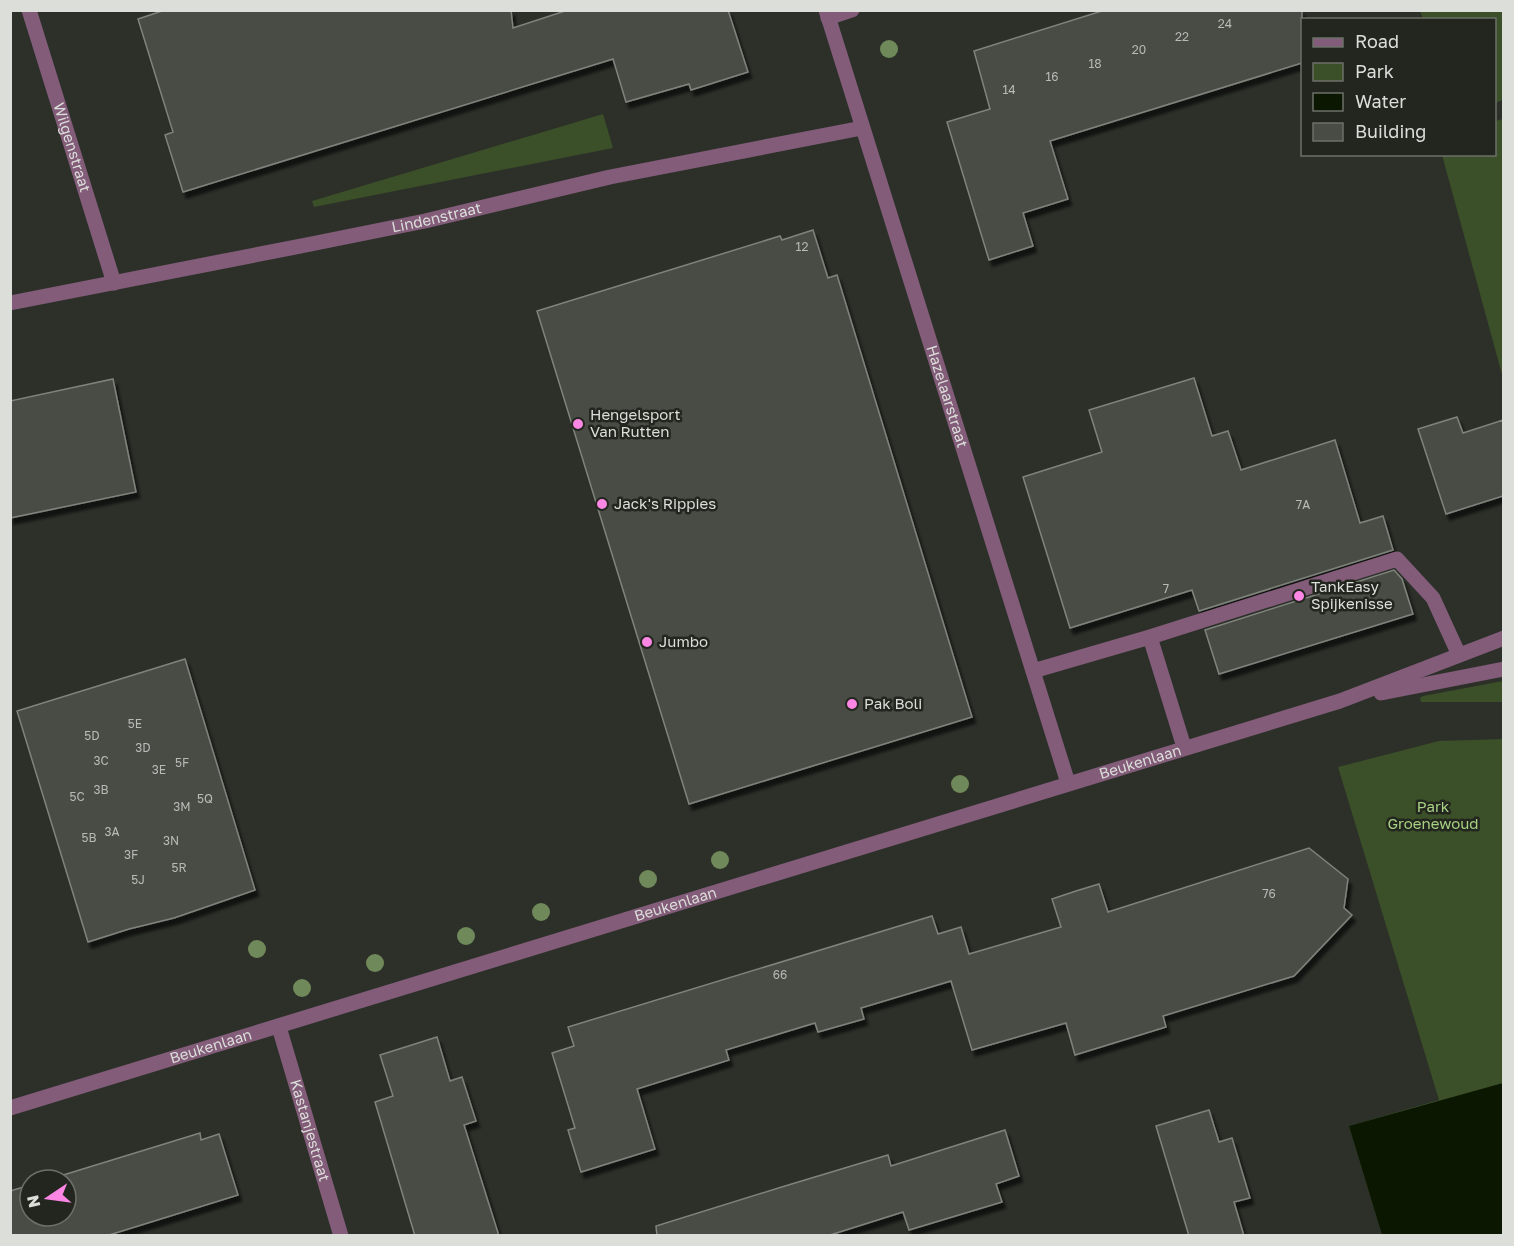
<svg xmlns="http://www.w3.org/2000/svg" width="1514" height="1246" viewBox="0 0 1514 1246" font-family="'Golos Text',sans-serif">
  <defs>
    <filter id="shadow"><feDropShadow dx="3.5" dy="6" stdDeviation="1.5" flood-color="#0009"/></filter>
  </defs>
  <rect width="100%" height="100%" fill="#2c3029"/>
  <path fill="#3b4f28" d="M1420 11H1503V100L1495 103 1494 20 1423 19Z
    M603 114 613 148 314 207 312 201Z
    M1503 119H1504L1503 378 1442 155 1494 154 1495 121Z
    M1503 681V702H1421L1420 698 1423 696Z
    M1503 739V1235H1382L1349 1126 1439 1100 1338 767 1439 741Z"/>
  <path fill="#0b1700" d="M1503 1083V1235H1382L1349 1126Z"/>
  <path fill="#484c45" stroke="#7f837c" stroke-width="1.5" filter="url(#shadow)" d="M165 10H511L513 28 568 10H728L748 72 691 90 689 84 626 102 613 59 183 192 165 135 173 132 138 19Z
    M1105 10H1302V63L1050 141 1068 199 1023 213 1033 246 989 260 947 122 990 109 974 51Z
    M813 230 828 278 837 275 972 717 689 804 537 311 780 236 782 240Z
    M1194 378 1212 436 1228 431 1241 470 1335 440 1360 523 1383 516 1393 550 1199 611 1192 590 1070 628 1023 477 1102 452 1089 410Z
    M113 379 136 492 10 518V401Z
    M1457 417 1463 433 1503 420V496L1446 514 1418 429Z
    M1394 570 1402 579 1413 614 1219 674 1205 630Z
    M185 659 255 890 174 918 129 929 88 942 17 711Z
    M1309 848 1348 879 1344 908 1352 915 1294 976 1163 1016 1166 1027 1075 1055 1066 1023 972 1050 951 981 861 1008 864 1019 818 1032 815 1023 726 1050 729 1060 637 1089 655 1149 581 1172 568 1130 575 1128 552 1053 574 1046 568 1027 932 916 938 934 961 927 969 954 1061 927 1052 899 1076 891 1099 884 1108 912Z
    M437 1037 450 1081 462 1077 476 1121 464 1125 499 1236H415L375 1102 393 1096 380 1055Z
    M1209 1110 1219 1142 1232 1138 1250 1198 1234 1202 1244 1236H1189L1156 1126Z
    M1005 1130 1019 1176 996 1184 1002 1202 909 1230 903 1212 827 1236H657L656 1226 785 1186 888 1155 891 1166Z
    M200 1133 201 1140 219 1134 238 1195 106 1236H10V1191L30 1185V1216H66V1180H47Z"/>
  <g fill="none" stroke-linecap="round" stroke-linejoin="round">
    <path stroke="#825c79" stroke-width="15" d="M828 18 852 10
      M1033 671 1150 637
      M1184 747 1150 637 1397 559 1433 598 1459 655"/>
    <g stroke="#825c79" stroke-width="15">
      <path id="s1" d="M29 10 114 283"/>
      <path id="s2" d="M826 10 1068 783"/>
      <path id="s3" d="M10 303 311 244 425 221 610 177 862 128"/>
      <path d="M1381 693 1504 669"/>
      <path id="s4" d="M279 1027 341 1236"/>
      <path id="s5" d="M10 1108 1340 701 1504 638"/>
    </g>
  </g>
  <g fill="#70895a">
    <circle cx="889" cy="49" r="9"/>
    <circle cx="960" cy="784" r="9"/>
    <circle cx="720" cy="860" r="9"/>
    <circle cx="648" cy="879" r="9"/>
    <circle cx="541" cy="912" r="9"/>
    <circle cx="466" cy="936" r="9"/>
    <circle cx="257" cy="949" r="9"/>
    <circle cx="375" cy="963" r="9"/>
    <circle cx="302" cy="988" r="9"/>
  </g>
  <g fill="#fc86e4" stroke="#22261f" stroke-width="2">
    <circle cx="578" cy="424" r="6"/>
    <circle cx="602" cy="504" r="6"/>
    <circle cx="1299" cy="596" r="6"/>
    <circle cx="647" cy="642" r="6"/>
    <circle cx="852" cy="704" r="6"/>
  </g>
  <g text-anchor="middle" stroke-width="5" stroke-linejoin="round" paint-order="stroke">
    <g font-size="12" fill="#b7bab5">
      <text x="1225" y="28">24</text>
      <text x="1182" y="41">22</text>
      <text x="1139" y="54">20</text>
      <text x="1095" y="68">18</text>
      <text x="1052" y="81">16</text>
      <text x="1009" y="94">14</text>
      <text x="802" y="251">12</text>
      <text x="1303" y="509">7A</text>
      <text x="1166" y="593">7</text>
      <text x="135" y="728">5E</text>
      <text x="92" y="740">5D</text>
      <text x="143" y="752">3D</text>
      <text x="101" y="765">3C</text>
      <text x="182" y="767">5F</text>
      <text x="159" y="774">3E</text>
      <text x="101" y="794">3B</text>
      <text x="77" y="801">5C</text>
      <text x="205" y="803">5Q</text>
      <text x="182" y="811">3M</text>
      <text x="112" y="836">3A</text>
      <text x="89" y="842">5B</text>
      <text x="171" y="845">3N</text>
      <text x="131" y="859">3F</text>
      <text x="179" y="872">5R</text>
      <text x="138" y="884">5J</text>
      <text x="1269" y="898">76</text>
      <text x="780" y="979">66</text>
    </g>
    <g font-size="15" fill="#dcdeda" stroke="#22261f">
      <text dy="5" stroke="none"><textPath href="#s1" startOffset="144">Wilgenstraat</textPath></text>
      <text dy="5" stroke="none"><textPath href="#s3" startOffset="435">Lindenstraat</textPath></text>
      <text dy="5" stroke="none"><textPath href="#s2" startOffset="405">Hazelaarstraat</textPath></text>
      <text dy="5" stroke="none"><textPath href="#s5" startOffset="1182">Beukenlaan</textPath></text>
      <text dy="5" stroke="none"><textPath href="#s5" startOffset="696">Beukenlaan</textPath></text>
      <text dy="5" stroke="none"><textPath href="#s5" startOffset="210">Beukenlaan</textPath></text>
      <text dy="5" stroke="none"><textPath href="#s4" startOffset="108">Kastanjestraat</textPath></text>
    </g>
    <g font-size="15" fill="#dcdeda" stroke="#22261f" text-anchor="start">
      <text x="590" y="420">Hengelsport<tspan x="590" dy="17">Van Rutten</tspan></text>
      <text x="614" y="509">Jack's Rippies</text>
      <text x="1311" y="592">TankEasy<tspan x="1311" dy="17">Spijkenisse</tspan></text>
      <text x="659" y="647">Jumbo</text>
      <text x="864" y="709">Pak Boli</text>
    </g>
    <g font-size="15" fill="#a8d183" stroke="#22261f">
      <text x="1433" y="812">Park<tspan x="1433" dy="17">Groenewoud</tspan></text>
    </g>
  </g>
  <rect width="1514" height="1246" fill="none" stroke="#dcdeda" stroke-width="24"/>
  <rect x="1301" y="18" width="195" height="138" fill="#22261f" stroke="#6c706a" stroke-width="1.5"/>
  <rect x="1313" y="38" width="30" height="9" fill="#825c79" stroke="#6c706a" stroke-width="1.5"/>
  <text x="1355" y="48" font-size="18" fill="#dcdeda">Road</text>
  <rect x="1313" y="63" width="30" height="18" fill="#3b4f28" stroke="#6c706a" stroke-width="1.5"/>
  <text x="1355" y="78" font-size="18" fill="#dcdeda">Park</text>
  <rect x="1313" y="93" width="30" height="18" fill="#0b1700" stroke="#6c706a" stroke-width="1.5"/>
  <text x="1355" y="108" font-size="18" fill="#dcdeda">Water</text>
  <rect x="1313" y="123" width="30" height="18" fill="#484c45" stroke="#6c706a" stroke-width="1.5"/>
  <text x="1355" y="138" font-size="18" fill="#dcdeda">Building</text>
  <g transform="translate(48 1198) rotate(257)"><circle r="28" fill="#22261f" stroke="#6c706a" stroke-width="1.5"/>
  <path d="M0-4.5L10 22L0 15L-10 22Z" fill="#fc86e4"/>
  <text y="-9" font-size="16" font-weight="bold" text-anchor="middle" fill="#dcdeda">N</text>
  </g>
</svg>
